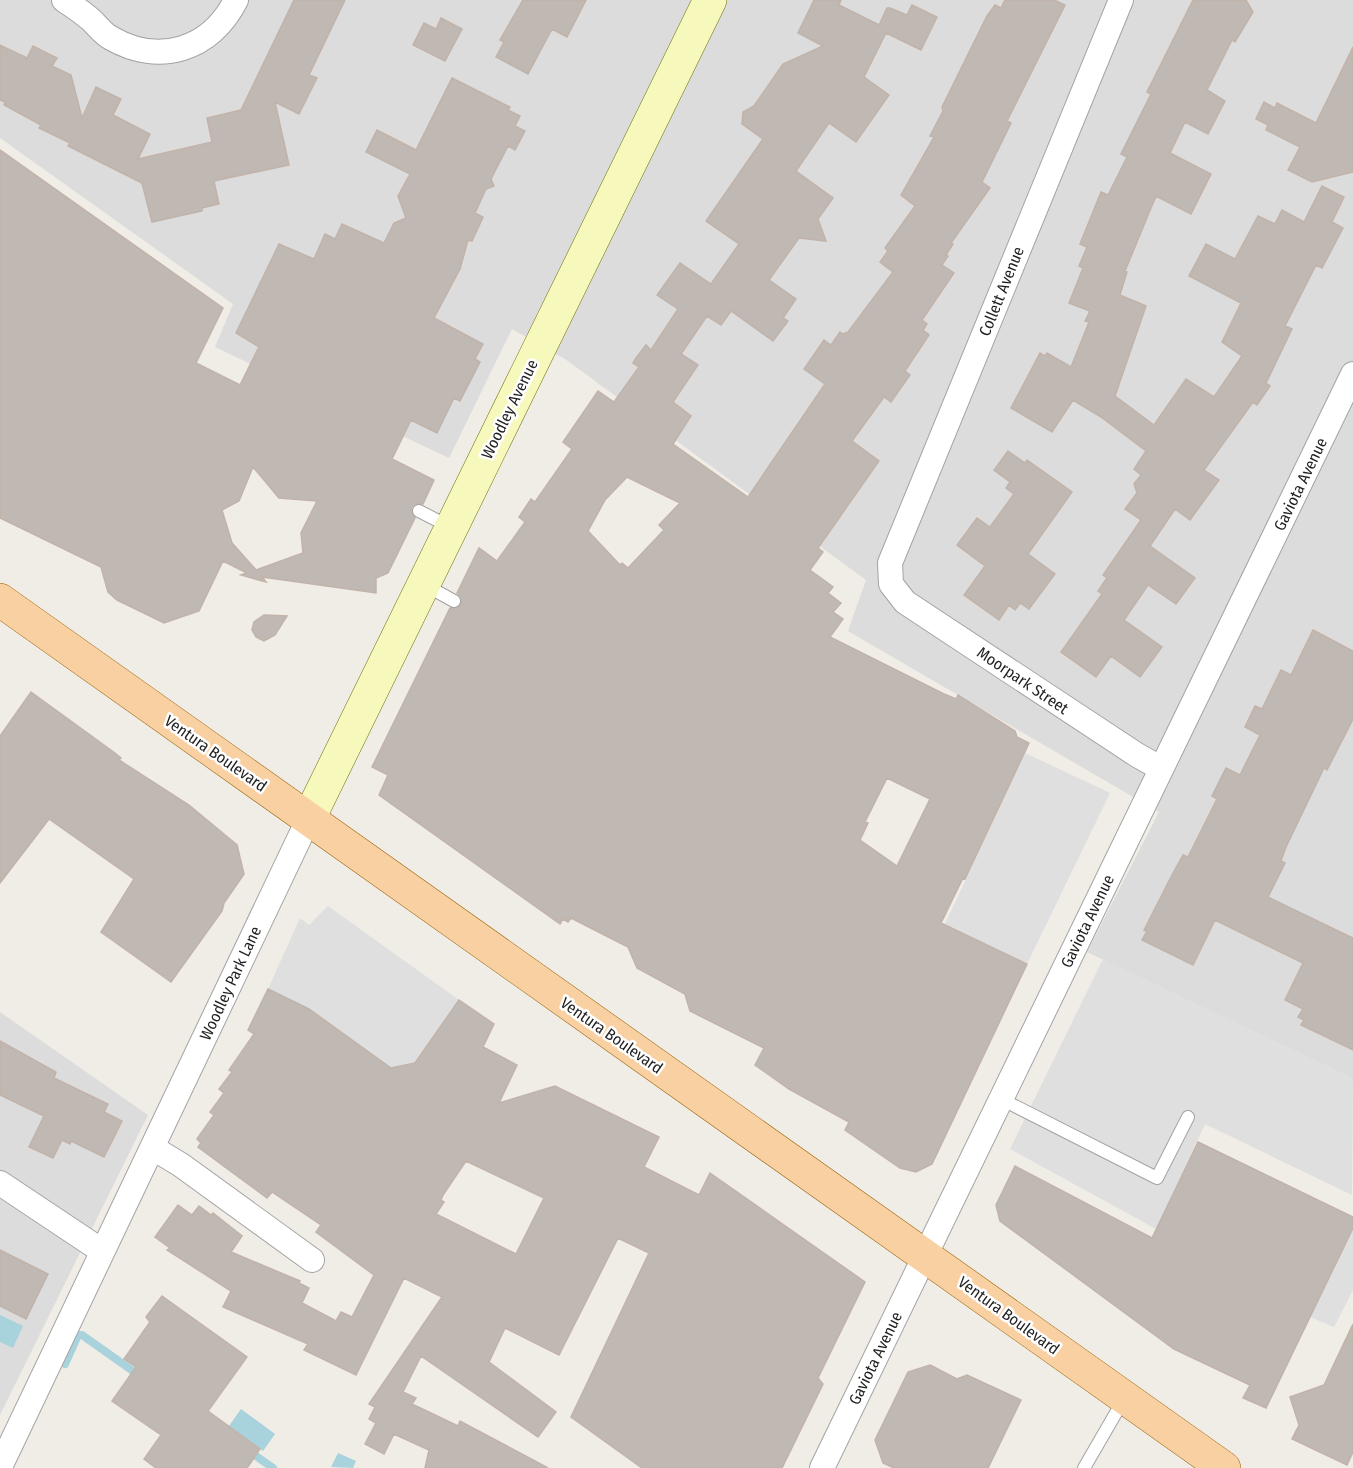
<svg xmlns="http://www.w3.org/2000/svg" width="1353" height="1468" viewBox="0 0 1353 1468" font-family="'Fira Sans Condensed',sans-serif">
  <rect width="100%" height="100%" fill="#f0ece6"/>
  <path fill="#dddcdc" d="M0 0H1353V1079L1087 952 1159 812 848 631 866 580 565 359 512 329 449 458 215 347 233 304 0 138Z
    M0 1012 148 1115 0 1415Z"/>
  <path fill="#dfdfdf" d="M1025 753 1110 793 1027 964 945 924Z
    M328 906 459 1000 415 1063 391 1068 309 1009 268 989 300 918 309 925Z
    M1103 959 1353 1079 1352 1195 1205 1124 1156 1229 1010 1149Z
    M1353 1228V1290L1334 1327 1310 1317Z"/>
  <path fill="#a8d2dc" d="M0 1315 23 1326 13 1348 0 1342Z
    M241 1409 275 1434 263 1451 229 1426Z
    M338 1453 356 1461 353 1468 331 1467Z"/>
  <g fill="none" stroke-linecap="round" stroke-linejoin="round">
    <path stroke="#a8d2dc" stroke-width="8" d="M65 1364 78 1335H82L140 1376
      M249 1451 273 1468"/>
  </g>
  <path fill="#c0b8b2" stroke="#c1b3a9" stroke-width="1.5" fill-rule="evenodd" d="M294 0H345L309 75 317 78 299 114 275 102 289 165 214 181 219 204 202 208V211L152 222 142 183 68 146 70 143 39 128 41 125 4 105 5 102 0 100V45L27 58 33 46 57 58 52 66 71 75 82 118 96 87 121 99 113 115 150 134 138 159 212 142 207 118 241 110Z
    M523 0H586L567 37 552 29 528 74 496 57 504 42 500 40Z
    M814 0H841L839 5 879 25 887 8H890L907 15 912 5 937 17 921 50 886 33 864 77 889 95 856 142 829 123 796 171 833 198 818 219 826 241 799 238 769 280 796 299 783 318 788 321 773 341 731 311 721 325 707 316 681 354 698 365 673 402 691 416 673 444 748 497 825 384 804 369 824 340 831 345 840 332 843 334 848 332 893 272 880 262 888 251 885 248 915 206 901 195 934 137 930 136 943 111 942 107 987 16 995 5 1001 8 1005 0H1054L1065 5 1007 121 1011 123 982 182 990 188 951 243 953 244 946 255 948 256 942 265 954 273 922 320 927 324 923 330 929 335 905 371 910 375 891 402 884 397 852 441 879 461 818 548 823 552 810 570 833 587 828 593 841 603 833 612 843 619 830 637 944 694 956 699 958 695 1015 731 1017 737 1029 743 965 879 963 878 941 923 1027 964 932 1164 916 1172 900 1168 845 1130 849 1122 789 1089 755 1065 764 1048 690 1011 685 994 637 968 628 947 571 918 568 922 563 919 560 924 379 795 388 775 372 767 450 608H458L461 604V597L457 593 479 548 497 561 525 522 519 517 531 499 535 502 572 449 563 442 598 391 614 402 639 367 633 363 636 358 646 345 651 350 678 309 657 295 680 263 711 284 739 244 706 221 763 139 742 124 743 112 754 106 783 64 823 46 798 33ZM627 477 680 503 659 525 664 530 628 568 622 563 620 565 588 531 605 500ZM887 778 930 799 897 866 860 840 868 823 865 822Z
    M1193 0H1246L1253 12 1235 42 1232 40 1207 90 1225 101 1208 134 1185 122 1170 153 1211 174 1191 214 1156 196 1125 271 1127 272 1120 295 1146 306 1115 396 1154 425 1186 379 1214 397 1242 356 1222 342 1241 303 1189 276 1206 244 1235 259 1258 216 1275 224 1282 210 1304 222 1322 186 1344 197 1332 222 1343 228 1322 268 1316 265 1285 326 1292 329 1266 383 1270 386 1257 405 1253 402 1204 470 1219 480 1190 520 1175 509 1150 546 1195 578 1176 604 1148 585 1124 620 1162 647 1140 677 1111 656 1096 677 1061 652 1102 594 1098 591 1107 578 1103 575 1141 520 1125 509 1137 493 1134 484 1141 475 1134 469 1146 451 1101 417 1073 400 1052 432 1011 408 1040 353 1045 356 1047 353 1071 367 1089 322 1085 321 1090 311 1069 303 1083 268 1079 266 1087 247 1080 244 1101 192 1108 195 1127 157 1121 154 1151 94 1147 92Z
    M441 18 462 29 445 61 413 45 424 23 436 29Z
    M1353 47V172L1312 182 1288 170 1300 147 1266 130 1268 125 1256 119 1264 102 1275 108 1277 103 1316 123Z
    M452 78 510 107 508 110 520 116 515 126 525 131 515 150 508 146 491 179 494 186 486 189 475 213 483 217 472 241 468 240 460 269 434 318 483 344 475 359 480 362 460 401 454 398 437 433 411 420 392 459 434 480 423 504H415L411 508 415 518 388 573 376 578V593L262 577 266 582 241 575 247 573 223 561 199 611 164 623 117 600 108 592 101 567 0 518V150L223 308 196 363 240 385 259 347 236 333 279 244 314 259 325 234 335 239 342 224 384 243 394 223 406 218 398 196 410 174 366 152 377 130 416 150ZM253 467 279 498 317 501 301 533 303 553 256 570 232 543 222 510 239 501Z
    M1008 451 1025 463 1027 460 1072 492 1028 554 1055 574 1029 609 1020 603 1015 610 1009 605 999 620 964 595 985 566 957 545 977 518 990 527 1014 494 1006 488 1010 482 994 470Z
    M264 615 287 616 275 635 264 641 256 637 252 630 254 622Z
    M1313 630 1353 651V719L1327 770 1324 768 1286 847 1281 861 1285 863 1268 897 1353 938V1050L1301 1025 1304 1020 1298 1017 1303 1009 1285 1000 1303 963 1215 920 1193 965 1142 940 1147 931 1144 930 1172 875 1183 855 1188 857 1217 799 1212 796 1226 768 1240 775 1260 735 1245 727 1255 706 1262 709 1281 670 1291 675Z
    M31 692 115 753 121 758 119 760 189 805 237 845 244 874 224 903 222 911 171 982 101 932 134 879 49 819 0 883V736Z
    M268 989 309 1009 391 1068 415 1063 459 1000 494 1024 483 1047 517 1065 499 1103 555 1086 659 1137 644 1167 699 1195 710 1173 865 1282 818 1378 823 1384 782 1468H642L571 1417 649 1253 618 1238 559 1355 505 1328 489 1362 556 1412 538 1437 421 1356 403 1392 416 1398 412 1404 458 1426 460 1421 548 1468H425L429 1450 394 1434 384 1454 365 1444 376 1423 369 1419 375 1407 369 1404 442 1297 404 1278 356 1375 304 1350 308 1344 223 1307 231 1291 167 1250 170 1248 155 1237 178 1205 192 1215 199 1206 211 1215 213 1213 242 1236 231 1252 300 1281 299 1283 309 1288 302 1303 336 1321 341 1312 352 1317 374 1275 316 1232 321 1225 272 1192 267 1198 198 1147 201 1143 197 1139 214 1115 210 1112 224 1093 219 1089 232 1072 229 1070 254 1034 248 1030ZM466 1161 544 1198 516 1254 436 1214 444 1202 441 1200 443 1195Z
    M0 1041 56 1072 54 1078 108 1104 104 1112 122 1121 104 1157 71 1141 70 1144 62 1140 53 1158 29 1147 44 1116 0 1095Z
    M1198 1142 1353 1217V1228L1266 1408 1243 1398 1250 1385 1174 1349 1000 1221 996 1205 1015 1166 1152 1238Z
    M0 1250 48 1274 26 1319 0 1306Z
    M162 1296 247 1357 208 1411 260 1449 247 1468H156L144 1459 161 1435 112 1401 136 1367 124 1359 150 1322 146 1317Z
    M1353 1324V1452L1347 1465 1292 1439 1299 1425 1290 1397 1324 1385Z
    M930 1365 957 1379 967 1375 1021 1400 988 1468H894L883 1463 875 1440 908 1372Z"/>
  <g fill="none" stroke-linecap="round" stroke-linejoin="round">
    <g stroke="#a3a3a3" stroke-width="14">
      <path id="lane" d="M419 511 450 527
        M425 585 454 601
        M1001 1099 1157 1178 1188 1117
        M1084 1468 1124 1399"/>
    </g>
    <g stroke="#a3a3a3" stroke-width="26">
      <path id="street" d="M64 0C73 6 82 12 90 19 97 25 103 34 111 38 159 66 211 50 236 0
        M1121 0 890 563 891 584 905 602 1137 755 1160 768
        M153 1148 181 1165 312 1260
        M0 1183 102 1251
        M0 1467 309 818
        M822 1468 1353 374"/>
    </g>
    <g stroke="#6c7409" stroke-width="34">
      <path id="secondary" d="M309 818 710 0"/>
    </g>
    <g stroke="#966105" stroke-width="34">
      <path id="primary" d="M0 600 1224 1468"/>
    </g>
    <use href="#lane" stroke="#fff" stroke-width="12"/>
    <use href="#street" stroke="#fff" stroke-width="24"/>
    <use href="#secondary" stroke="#f7f8bc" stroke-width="33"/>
    <use href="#primary" stroke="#f9d0a2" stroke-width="33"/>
  </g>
  <g text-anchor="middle" stroke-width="5" stroke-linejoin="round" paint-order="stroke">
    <g font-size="16" fill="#1f1f1f" stroke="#fff">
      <text transform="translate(1001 291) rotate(-68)" y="6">Collett Avenue</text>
      <text transform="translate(509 409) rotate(-64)" y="6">Woodley Avenue</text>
      <text transform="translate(1300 484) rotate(-64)" y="6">Gaviota Avenue</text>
      <text transform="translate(1023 680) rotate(34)" y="6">Moorpark Street</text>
      <text transform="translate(216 753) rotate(35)" y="6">Ventura Boulevard</text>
      <text transform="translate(1087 921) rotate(-64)" y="6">Gaviota Avenue</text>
      <text transform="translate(230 983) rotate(-65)" y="6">Woodley Park Lane</text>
      <text transform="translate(612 1035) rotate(35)" y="6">Ventura Boulevard</text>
      <text transform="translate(1009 1315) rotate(36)" y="6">Ventura Boulevard</text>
      <text transform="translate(875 1358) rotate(-64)" y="6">Gaviota Avenue</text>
    </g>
  </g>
</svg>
